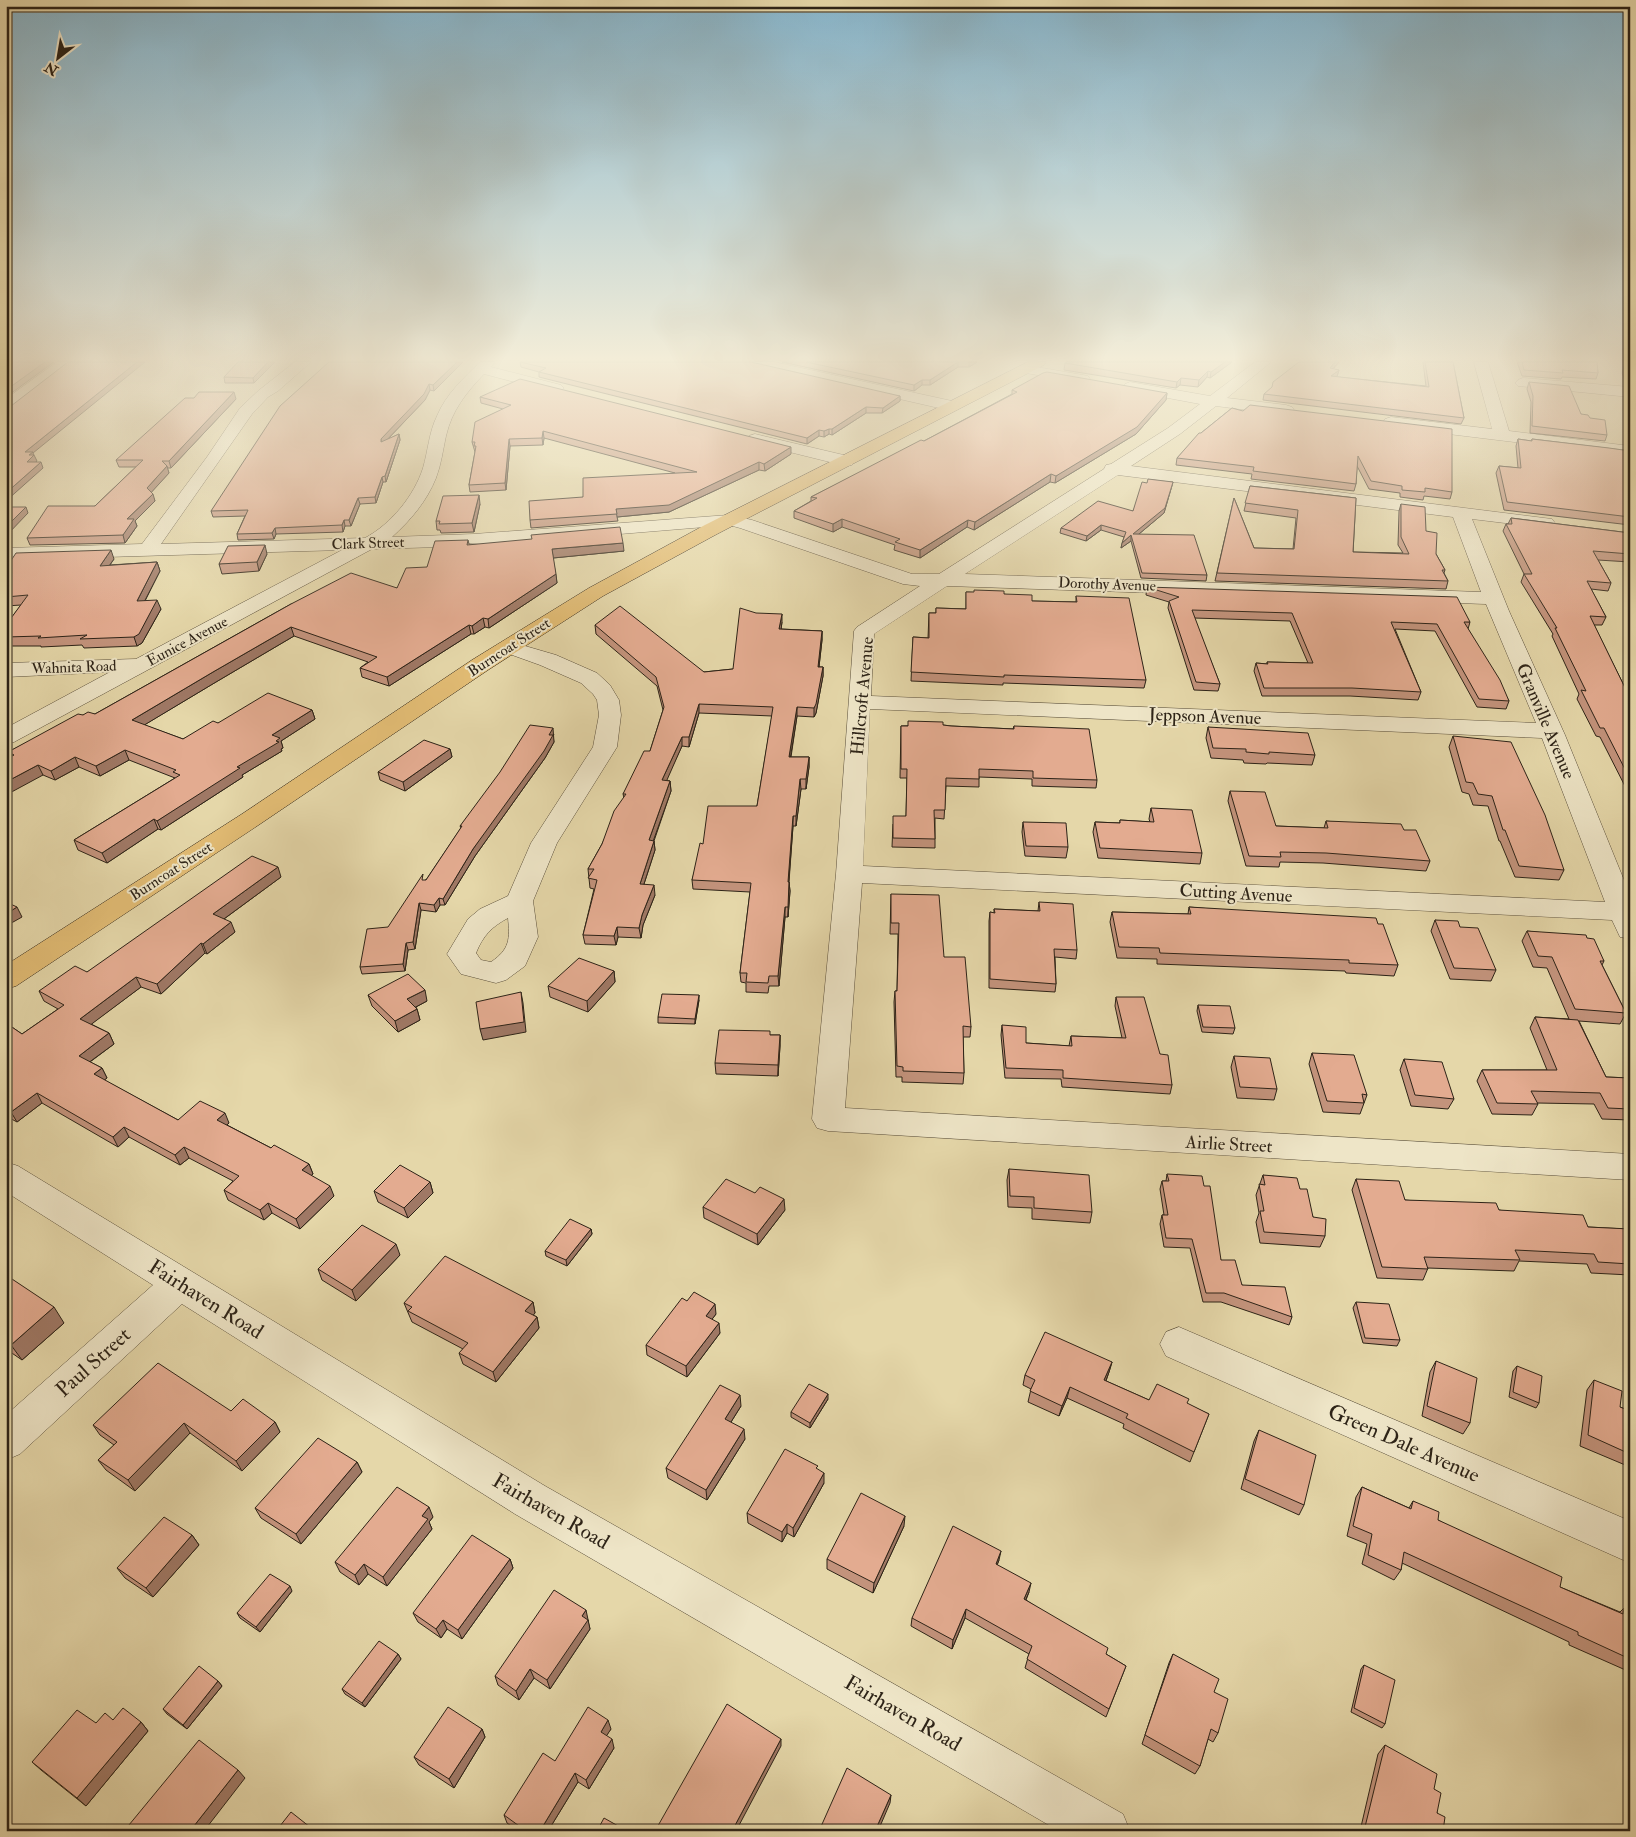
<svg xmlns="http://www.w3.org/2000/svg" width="1636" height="1837" viewBox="0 0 1636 1837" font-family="'IM FELL Double Pica',serif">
  <rect width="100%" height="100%" fill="#e5d7a9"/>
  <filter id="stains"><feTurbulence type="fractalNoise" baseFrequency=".004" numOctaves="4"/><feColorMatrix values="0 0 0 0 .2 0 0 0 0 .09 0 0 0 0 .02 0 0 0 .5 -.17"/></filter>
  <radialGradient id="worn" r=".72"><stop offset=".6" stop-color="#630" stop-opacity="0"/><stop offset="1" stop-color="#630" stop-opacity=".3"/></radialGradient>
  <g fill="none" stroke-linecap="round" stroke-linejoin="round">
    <g stroke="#5b503c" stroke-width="1">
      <path id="minor" d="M57 362H73L12 410 6 412V399Z
        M295 362H311L278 391 268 397 252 414 161 544 365 538C391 524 414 496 423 468 428 451 429 432 437 416 446 394 464 378 480 362H495L491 367 561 385 564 388 561 391 556 393 484 374C466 393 452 410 446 436 443 450 441 465 436 478 427 501 410 521 392 537L474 534 729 515 752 520 912 574H939L1104 469 1106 465 1111 464 1168 428 1200 404 1125 390 1122 387 1125 384 1130 382 1210 396 1255 362H1271L1227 398 1286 405 1292 407 1294 410 1292 413 1286 415 1216 406 1180 434 1131 466 1552 519 1555 523 1552 527 1546 528 1472 519 1509 611 1565 735 1630 895V939L1620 937 1612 920 862 883 845 1108 1630 1154V1180L828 1131 817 1128 812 1119 836 874 854 631 857 627 920 586 903 584 740 528 729 525 474 546 372 549 14 742 6 744V728L110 672 6 677V663L136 659 342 550 6 560V548L142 544 207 457 240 408 258 391ZM1118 475 1453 517 1481 592 965 574ZM947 586 1486 604 1536 723 871 696 874 634ZM870 709 1542 738 1605 902 863 866Z
        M748 362H774L952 401 958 403 960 406 958 409 952 411 755 366 750 365Z
        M1474 362H1488L1509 431 1630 446V456L1391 427 1385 425 1383 422 1385 419 1391 417 1492 429Z
        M1025 365 1083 375 1088 376 1090 379 1088 382 1083 383 1020 372 1018 369 1020 366Z
        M1523 378 1630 387V397L1518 386 1515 383 1518 380Z
        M755 434 852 457 854 461 852 465 846 466 749 442 747 439 749 436Z
        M508 641 556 655 597 673 610 685 619 700 621 715 617 747 557 843 533 901 538 937 525 966 506 980 496 983 461 974 447 954 468 919 480 909 508 896 531 843 593 747 599 715 597 700 593 694 581 683 540 665 501 651 497 647 501 643ZM508 918C510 939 510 949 491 962L481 960 476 953C483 936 491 927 508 918Z
        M6 1162 18 1166 545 1486 1123 1814 1130 1831H1059L515 1514 182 1304 20 1454 6 1460V1415L153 1285 6 1192Z
        M1179 1327 1630 1521V1563L1166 1356 1160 1344 1166 1332Z"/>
    </g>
    <g stroke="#2d2317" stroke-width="1">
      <path id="major" d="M1028 362H1046L1044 365 717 534 603 596 488 670 260 824 16 986 6 989V965L242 814 472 660 589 588 703 526Z"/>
    </g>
    <use href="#minor" fill="#eee5c7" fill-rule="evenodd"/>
    <use href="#major" fill="#e2bc74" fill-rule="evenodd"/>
  </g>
  <path fill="#c3937c" stroke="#2d2317" d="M275 362 254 383H225L224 377Z
    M463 362 434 391 430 390 425 400 387 440 399 434 400 440 386 482H383L376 503 360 504 351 526H345L343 532 276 534 274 539 238 540 237 534 245 516 213 517 211 511Z
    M520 362 900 396V401L882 413H866L832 435 829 434 824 437 819 436 807 444 539 377V372L521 367Z
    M782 362H977L969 367H958L930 385H922L914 391Z
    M1067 362H1232L1210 378 1207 377 1198 387 1180 385 1176 388 1064 370 1065 363Z
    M1339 362 1333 369 1339 370 1337 377 1426 386 1423 362H1453L1464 418 1461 424 1263 400 1264 394Z
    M1517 362H1597L1598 373 1596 379 1562 377 1561 379 1522 376Z
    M1624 366 1630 367V385H1627L1622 373Z
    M1529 382 1581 414 1607 435 1605 441 1530 433 1531 402 1527 389Z
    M1012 390 1167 393 1166 400 1136 434 1055 483 1050 482 974 530 967 527 920 558 894 550 895 545 842 527 833 532 794 518V511L811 501V497L924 441 1012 394Z
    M480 397 791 454 765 471 759 470 669 512 617 517 618 521 531 528 530 520 583 497 675 473 544 438 543 445 510 446 506 490 470 492 469 485 475 452 472 442 503 409 481 403Z
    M236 399 171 468H167L169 473 151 492 155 501 135 521 137 526 125 543 30 545 27 538 95 506 136 467H119L116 460Z
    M1232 408 1452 492 1450 499 1424 496 1423 500 1400 497V493L1369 489 1357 466 1356 484 1354 491 1251 479 1252 474 1176 465 1177 458 1201 433Z
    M1518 439 1531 441 1532 439 1630 451V525L1504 510 1496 473 1499 466 1518 468 1516 446Z
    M1173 482 1164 513 1139 534 1207 575 1206 581 1141 578 1131 541 1121 548 1124 537 1101 530 1086 541 1060 533 1061 528 1133 511 1147 483Z
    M1250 486 1356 498 1353 552 1403 553 1398 545 1399 511 1401 504 1436 554 1445 570 1444 573 1448 581 1446 589 1215 581 1234 498 1254 548 1293 549 1296 518 1244 511Z
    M480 504 474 532 441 533 440 530H437L436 521Z
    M1511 518 1630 533V562L1598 560 1611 583 1608 591 1591 589 1606 617 1602 625H1594L1630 698V796L1600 737 1596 736 1577 699 1579 694 1552 636 1553 634 1521 582 1524 574 1503 531 1506 524H1508Z
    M468 540 469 544 624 551 553 558 557 583 489 628 485 627 474 634H471L389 686 362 677 360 668 368 662 294 636 216 682 144 725 183 739 218 723 312 710 315 719 281 741 283 748 281 749 282 751 242 775 243 777 161 830 158 829 107 863 78 850 74 840 175 778 129 760 100 776 79 767 55 780 43 775 10 757 8 752 83 715 95 714 291 604 397 588Z
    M267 554 259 571 222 574 219 564Z
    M114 559 110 565 157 562 160 571 145 601 161 609 142 643 137 646 84 648 82 645 41 647V646H6V625L21 605 6 606V568Z
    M1147 587 1470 622 1468 629 1509 701 1506 709 1477 707 1435 631 1395 629 1421 692 1418 700 1350 696H1262L1254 671 1256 663 1267 664V662L1308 663 1290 621 1194 618 1220 684 1218 691 1194 690 1168 608 1169 602 1146 595Z
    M966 592 1004 594 1032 601 1076 602V596L1146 680 1144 688 1003 683V685L911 681 913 637 928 638 929 613H936V608L966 609Z
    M782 622 781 629 822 631V640L819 667H823V676L816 713 814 717 797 716 791 757H809V767L806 789H801L796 826H793L789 882 790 891 788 917H785L779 986H769L768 993 746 992V983L741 982 740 973 750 892 693 889 692 880 703 844 757 806 772 716 699 713 689 747 682 746 666 780 670 781 671 791 654 841 655 850 644 884 655 895 643 925 641 938 618 937 616 945 585 944 583 935 594 889 590 888 588 869 602 844 624 798 623 794 650 751 663 710 657 686 596 634 595 625 704 672 733 669Z
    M943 725 951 726 1013 729 1014 726 1097 780 1096 788 1032 786V779L979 777V787L946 786 944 819 935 818V848L892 847 893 824 906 816 907 778H900L901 726Z
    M1208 727 1315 755 1312 765 1267 763 1266 764 1244 763 1243 760 1211 758 1206 738Z
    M554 734 553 736 554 742 545 758 475 856 445 905H440L436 912 421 910 415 949 408 950 405 971 362 974 360 967 425 880H426L461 828 460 826Z
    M1453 736 1564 870 1559 880 1515 877 1500 841H1499L1488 806 1473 805 1469 794 1462 792 1449 747Z
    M450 749 452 757 405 791 380 780 378 772Z
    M1230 791 1276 826 1324 828 1326 821 1404 830 1430 861 1426 871 1323 863 1280 862 1279 867 1246 866 1228 801Z
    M1151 808 1202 853 1200 864 1098 858 1093 832 1095 822 1120 823V820L1150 822 1149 819Z
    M1023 822 1068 847 1066 858 1025 856 1022 832Z
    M281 877 224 919 235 932 207 954 205 953 161 994 141 987 91 1024 109 1033 114 1044 90 1062 102 1068 107 1078 104 1080 178 1120 229 1123 227 1125 271 1148 309 1164 313 1174 311 1175 334 1196 300 1229 272 1213 264 1220 228 1200 224 1190 233 1181 189 1158 180 1165 129 1137 118 1147 42 1103 17 1122 6 1116V1023L22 1034 58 1009 44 1001 39 991 87 972Z
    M891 894 944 957 971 1027 970 1037H963L964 1073 963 1084 902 1082V1077H896L894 1002 895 991H897L898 934H890Z
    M1039 902 1077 950 1076 959 1055 957 1056 984 1055 992 989 988V921L990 912 994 913V909L1038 911Z
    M1189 907 1378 924 1398 965 1394 976 1346 973 1345 971 1157 964V959L1117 958 1110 922 1112 912 1188 914Z
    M1435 920 1460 927 1496 970 1491 981 1450 979 1431 931Z
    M1527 931 1587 938 1604 961 1602 965 1626 1013 1620 1024 1579 1021 1606 1077 1630 1078V1120L1602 1119 1594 1104 1537 1103 1538 1104 1532 1115 1492 1114 1477 1081 1482 1070H1547L1530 1028 1535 1017 1569 1019 1547 968 1533 967 1522 941Z
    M614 971 615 982 588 1012 550 997 548 986Z
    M368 995 427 1001 416 1007 417 1009 420 1020 398 1032 372 1006Z
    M1116 997 1160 1054 1172 1085 1170 1094 1062 1087 1061 1079 1005 1078 1001 1035 1002 1025 1026 1043 1069 1046 1071 1036 1122 1038 1115 1006Z
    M699 1000 695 1024 658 1023V1017Z
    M1198 1005 1235 1028 1233 1034 1202 1032 1197 1011Z
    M770 1035H780V1046L778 1076 716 1074 715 1063Z
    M1312 1053 1367 1095 1360 1114 1323 1112 1309 1064Z
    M1234 1056 1277 1089 1274 1100 1237 1098 1231 1067Z
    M1404 1059 1454 1099 1448 1109 1411 1106 1400 1070Z
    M1009 1169 1092 1212 1090 1223 1032 1219V1208L1008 1207 1007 1180Z
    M1167 1174 1221 1260 1242 1285 1292 1317 1289 1325 1221 1302H1203L1190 1248 1164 1247 1160 1224 1162 1215H1164L1160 1189 1162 1181H1166Z
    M1263 1175 1300 1189 1313 1217 1325 1236 1320 1247 1260 1243 1256 1222 1259 1213 1256 1195Z
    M1356 1179 1405 1200 1499 1210 1588 1227 1626 1229 1625 1225 1628 1220 1626 1217 1630 1211V1275L1591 1273 1587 1264 1519 1261 1514 1271 1428 1268 1423 1280 1377 1278 1352 1190Z
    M430 1182 433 1193 408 1218 378 1202 374 1191Z
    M703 1207 785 1210 758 1245 704 1218Z
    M591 1229 592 1234 567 1266 546 1256 545 1251Z
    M400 1255 356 1301 322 1280 318 1269Z
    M6 1275 64 1323 22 1360 6 1349Z
    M533 1302 535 1313 533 1315 537 1317 539 1328 496 1382 463 1364 459 1353 463 1349 412 1322 404 1303Z
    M1356 1302 1400 1340 1397 1346 1363 1343 1353 1308Z
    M716 1314 712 1319 720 1333 687 1377 647 1355 646 1345Z
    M1436 1361 1470 1423 1463 1434 1422 1416 1430 1372Z
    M1112 1362 1109 1372 1106 1381 1149 1400 1187 1404 1209 1414 1190 1462 1123 1428 1124 1424 1067 1398 1059 1416 1028 1402 1031 1389 1023 1385 1025 1375Z
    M1517 1366 1539 1403 1536 1408 1509 1397 1513 1371Z
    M1594 1380 1620 1407 1630 1411V1467L1580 1446 1587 1390Z
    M828 1399 810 1428 791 1417V1412Z
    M741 1406 731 1422 745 1439 707 1500 668 1478 666 1468Z
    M231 1411 275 1422 280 1432 242 1471 190 1433 135 1491 106 1470 98 1460 114 1445 100 1435 93 1425Z
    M1259 1430 1304 1505 1299 1515 1241 1489 1254 1441Z
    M357 1462 362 1472 301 1544 261 1518 255 1508Z
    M824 1483 794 1537 787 1533 782 1542 748 1523 747 1513Z
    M1362 1487 1409 1508 1413 1501 1438 1520 1560 1587 1620 1612 1624 1608 1630 1611V1672L1569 1645V1642L1402 1563 1401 1570 1394 1580 1362 1564 1367 1544 1347 1536 1356 1497Z
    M433 1517 429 1522 432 1529 387 1586 368 1574 359 1585 340 1572 335 1562Z
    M904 1526 873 1593 827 1569V1559Z
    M192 1535 199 1545 153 1597 125 1578 117 1568Z
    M510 1559 513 1568 462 1639 447 1629 441 1638 418 1622 413 1613Z
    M999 1560 997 1565 1029 1592 1026 1600 1106 1654 1126 1666 1106 1717 1025 1668 1029 1654 965 1618 952 1649 911 1626 912 1618Z
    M292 1591 260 1632 240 1618 237 1613Z
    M589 1620 588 1621 590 1629 550 1689 534 1678 519 1700 498 1685 495 1676Z
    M398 1654 401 1659 365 1707 345 1694 342 1689Z
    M1173 1654 1214 1692 1218 1733 1213 1742 1208 1739 1200 1766 1195 1774 1142 1744 1169 1663Z
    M1364 1665 1385 1724 1382 1728 1351 1712 1361 1669Z
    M218 1681 222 1686 187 1729 167 1714 163 1709Z
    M113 1720 141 1722 148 1731 86 1806 41 1770 32 1762 96 1723Z
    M482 1729 485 1737 454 1788 419 1765 414 1757Z
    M611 1729 606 1736 614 1748 589 1789 578 1782 548 1831H518L507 1823 504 1815 555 1761Z
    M1385 1745 1434 1789 1437 1813 1443 1831H1360L1378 1754Z"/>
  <path fill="#9f7865" stroke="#2d2317" d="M45 362H54L6 397V390Z
    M137 362H145L33 453 37 461 29 468 25 452Z
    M268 362H275L254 383 253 378Z
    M457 362H463L434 391 433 385Z
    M958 362V367L930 385V380Z
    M969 362H977L969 367Z
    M1225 362H1232L1210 378 1211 372Z
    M1335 362H1339L1328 374 1330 368Z
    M1339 370 1337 376 1330 382 1331 376Z
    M1208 371 1207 377 1198 387 1199 380Z
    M1181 378 1180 385 1176 388 1177 382Z
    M922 380V385L914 391V385Z
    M429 384 430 390 425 400 382 445 381 439Z
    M234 392 236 399 171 468 169 461Z
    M1167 393 1166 400 1136 434 1055 483 1056 476Z
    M900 396V401L882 413 883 408Z
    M866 407V413L832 435V429Z
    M829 429V434L824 437V431Z
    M819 430V436L807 444V438Z
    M543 431 544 438 543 445 542 438Z
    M399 434 400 440 386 482 385 476Z
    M509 439 510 446 506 490 505 483Z
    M791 447V454L765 471 764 464Z
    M41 462 43 468 6 501V493Z
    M759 462V470L669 512 617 517 616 509Z
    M167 466 169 473 149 495 147 488Z
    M1051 474 1050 482 974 530 975 522Z
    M382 477 383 482 376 503 375 497Z
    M1173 482 1164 513 1133 539V534Z
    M153 494 155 501 135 521 137 526 125 543 123 535 127 519Z
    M479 495 480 504 474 532 472 523Z
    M358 498 360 504 351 526 349 520Z
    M26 507 28 513 6 536V527Z
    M842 519V527L833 532V524Z
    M344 520 345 526 343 532 342 525Z
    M968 520 967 527 920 558V550Z
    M1101 525V530L1086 541 1087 536Z
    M275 528 276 534 274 539 272 533Z
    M1131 535V541L1121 548 1122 543Z
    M623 543 624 551 553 558 552 549Z
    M265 545 267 554 259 571 257 562Z
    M111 550 114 559 103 574 100 566Z
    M157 562 160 571 140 610 137 601Z
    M556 574 557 583 489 628 488 619Z
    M157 600 161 609 142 643 137 646 134 637Z
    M782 614V622L780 637 779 629Z
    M483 618 485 627 474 634 472 626Z
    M469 625 471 634 389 686 387 677Z
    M291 627 294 636 216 682 136 730 132 720 213 672Z
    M822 631V640L818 675V667Z
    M823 667V676L816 713 814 717V708Z
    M699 704V713L689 747V737Z
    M797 707V716L789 766V757Z
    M312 710 315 719 281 741 283 748 281 749 282 751 242 775 243 777 161 830 157 821 237 767 272 735Z
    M553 728 554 742 545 758 475 856 445 905 443 899 473 849Z
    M682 737V746L663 789 662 780Z
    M450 749 452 757 405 791 403 782Z
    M125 750 129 760 100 776 96 766Z
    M75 757 79 767 55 780 51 771Z
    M809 757V767L806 789V779Z
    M38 765 43 775 6 795V782Z
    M800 779 801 789 796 826V816Z
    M670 781 671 791 650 850 649 840Z
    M793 816V826L788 891V882Z
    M154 819 158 829 107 863 102 853Z
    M654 841 655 850 641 893 640 884Z
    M278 867 281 877 217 924 213 914Z
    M789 882 790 891 788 917V907Z
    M654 885 655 895 643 925 641 938 639 928 642 915Z
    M439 898 440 905 436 912 434 905Z
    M419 903 421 910 415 949 413 942Z
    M17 907 22 917 6 926V914Z
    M785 907V917L779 986 778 976Z
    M231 922 235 932 207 954 203 944Z
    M617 927 618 937 616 945 614 936Z
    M201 943 205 953 161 994 157 984Z
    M406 943 408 950 405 971 403 964Z
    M614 971 615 982 588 1012 587 1001Z
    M136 977 141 987 85 1029 80 1019Z
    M425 990 427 1001 410 1010 407 999Z
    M521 992 523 1003 526 1032 483 1040 480 1029Z
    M699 995V1000L695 1024V1019Z
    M417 1009 420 1020 398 1032 395 1021Z
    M109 1033 114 1044 84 1066 79 1056Z
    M780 1035V1046L778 1076V1065Z
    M102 1068 107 1078 99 1084 94 1074Z
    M37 1093 42 1103 17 1122 11 1112Z
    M225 1113 229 1123 221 1130 217 1120Z
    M124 1127 129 1137 118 1147 113 1137Z
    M184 1147 189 1158 180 1165 175 1155Z
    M309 1164 313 1174 306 1180 302 1170Z
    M430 1182 433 1193 408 1218 404 1208Z
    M330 1186 334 1196 300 1229 296 1219Z
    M784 1199 785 1210 758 1245 757 1234Z
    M268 1203 272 1213 264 1220 260 1210Z
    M591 1229 592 1234 567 1266 566 1260Z
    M396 1244 400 1255 356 1301 352 1290Z
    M533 1302 535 1313 528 1322 525 1311Z
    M715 1304 716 1314 707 1326 706 1316Z
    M54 1307 64 1323 22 1360 11 1345Z
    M537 1317 539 1328 496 1382 493 1372Z
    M719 1323 720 1333 687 1377 686 1366Z
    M1112 1362 1109 1372 1102 1391 1104 1380Z
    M1070 1387 1067 1398 1059 1416 1062 1406Z
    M828 1394V1399L810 1428V1423Z
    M740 1395 741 1406 726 1430 725 1419Z
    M275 1422 280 1432 242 1471 236 1461Z
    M184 1423 190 1433 135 1491 128 1480Z
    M744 1429 745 1439 707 1500 706 1490Z
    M357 1462 362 1472 301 1544 296 1534Z
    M824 1473V1483L794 1537 793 1528Z
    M429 1507 433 1517 429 1522 432 1529 387 1586 383 1577 422 1516Z
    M905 1516 904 1526 873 1593 874 1583Z
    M787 1524V1533L782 1542V1532Z
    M192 1535 199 1545 153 1597 146 1588Z
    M1001 1551 999 1560 994 1573 996 1564Z
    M510 1559 513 1568 462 1639 458 1630Z
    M364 1564 368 1574 359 1585 355 1575Z
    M1031 1583 1029 1592 1022 1608 1024 1599Z
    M290 1586 292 1591 260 1632 256 1627Z
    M966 1609 965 1618 952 1649 953 1640Z
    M586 1610 590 1629 550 1689 547 1680 582 1616Z
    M443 1620 447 1629 441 1638 436 1629Z
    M398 1654 401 1659 365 1707 362 1703Z
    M530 1669 534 1678 519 1700 516 1691Z
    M218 1681 222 1686 187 1729 183 1725Z
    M608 1720 611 1729 603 1741 601 1732Z
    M141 1722 148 1731 86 1806 77 1798Z
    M482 1729 485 1737 454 1788 449 1779Z
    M612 1739 614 1748 589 1789 586 1780Z
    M781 1739V1746L736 1831H732Z
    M238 1770 245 1778 204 1831H190Z
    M575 1773 578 1782 548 1831H540Z
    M891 1795 890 1803 878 1831H875Z"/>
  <path fill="#e3ab90" stroke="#2d2317" d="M6 362H45L6 390Z
    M68 362H137L25 452H33L29 455H34L27 462H41L6 493V407L11 406Z
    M238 362H268L253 378 224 377Z
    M329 362H457L433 385 429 384 424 394 381 439V442L399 434 385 476 382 477 375 497 358 498 349 520H344L342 525 275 528 272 533 237 534 248 510 211 511 280 406Z
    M520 362H751L900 396 883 408 866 407 832 429H829L824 431 819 430 807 438 539 372 546 368Z
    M806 362H958L930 380H922L914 385Z
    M1067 362H1225L1211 372 1208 371 1199 380 1181 378 1177 382 1065 363Z
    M1299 362H1335L1330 368 1339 370 1331 376 1429 387 1425 362H1453L1464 418 1264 394 1272 387 1273 382Z
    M1522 362H1597L1598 373 1562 370 1563 373 1524 370Z
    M1624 366 1630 367V378Z
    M1047 372 1167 393 1137 427 1056 476 1051 474 975 522 968 520 920 550 895 542 900 539 842 519 833 524 794 511 817 498 811 497 921 440 924 441 1017 392 1012 390 1043 373Z
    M520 379 791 447 764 464 759 462 669 505 616 509 617 514 530 520 529 501 583 497V478L697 472 543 431 542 438 509 439 505 483 469 485 476 446H474L475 442H472L475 422 511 405 480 397Z
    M1529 382 1569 386 1581 414 1588 415 1590 418 1605 420 1607 435 1532 426 1533 396Z
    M199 392H234L169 461H162L167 466 147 488 153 494 127 519H134L123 535 27 538 48 506H95L143 460H116L185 398H194Z
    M1250 405 1452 429V492L1425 488V492L1402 490V486L1371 481 1358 456 1356 484 1253 471 1254 467 1177 458 1199 433H1201L1232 408 1243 411Z
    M1518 439 1532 441V439L1609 448 1630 451V517L1507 502 1499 466 1521 468Z
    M1148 479 1173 482 1165 508 1133 534 1194 535 1207 575 1142 573 1131 535 1122 543 1126 532 1101 525 1087 536 1061 528 1098 501 1133 511 1142 482 1147 483Z
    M1250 486 1356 498 1353 552 1409 554 1401 537V504L1425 507 1426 531 1437 533 1436 554 1445 570H1442L1448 581 1217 573 1234 498 1254 548 1294 549 1298 510 1245 503Z
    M479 495 472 523 439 524 440 521H436L443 496Z
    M6 507H26L6 527Z
    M1511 518 1630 533V554L1593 551 1611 583 1587 581 1606 617 1590 616 1630 698V779L1604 728H1600L1581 690 1586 691 1555 628H1557L1524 574H1532L1506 524H1512Z
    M620 527 623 543 552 549 556 574 488 619 483 618 472 626 469 625 387 677 360 668 377 657 291 627 213 672 132 720 183 739 213 721 218 723 268 693 312 710 272 735 280 738 276 741 279 742 237 767 240 768 157 821 154 819 102 853 74 840 180 775 173 772 176 770 125 750 96 766 75 757 51 771 38 765 6 782V759L14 755 8 752 78 714 83 715 88 712 95 714 291 604 351 573 397 588 406 568 427 567 435 541 468 540 467 545 532 539 531 535Z
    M265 545 257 562 219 564 228 546Z
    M111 550 100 566 157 562 137 601 157 600 139 634 134 637 80 639 87 635 38 638 41 636 6 637V625L28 595 6 597V568L16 553Z
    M1147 587 1457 597 1470 622H1464L1500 680 1509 701 1479 699 1437 624 1391 622 1421 692 1352 688H1264L1256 663 1268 664 1267 662 1313 663 1292 613 1192 610 1220 684 1196 682 1169 601 1179 597Z
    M974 590 1004 591V594L1032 595V601L1077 602 1076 596 1129 598 1146 680 1004 675V677L911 672 913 637 929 638V613H936V608L966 609V592H974Z
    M620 606 704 672 733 669 740 608 756 613 782 614 779 629 822 631 818 667H823L816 704 814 708 797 707 789 757H809L806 779H800L796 816H793L788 882H789L788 907H785L778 976H769L768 983 746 982 747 973H740L751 883 692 880 700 843 703 844 708 806H757L773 707 699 704 689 737H682L662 780 670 781 649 840 654 841 640 884 654 885 642 915 639 928 617 927 614 936 583 935 597 880 588 878 594 869H588L602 844 614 811 626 794H623L644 751H650L664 707 656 677 595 625Z
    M908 721 943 722V725L951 726 1014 729V726L1089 729 1097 780 1033 778V771L979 769V779L946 778 945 810H934L935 839 893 838V816H906L907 769H901V726H908Z
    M530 725 553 728 549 735H553L544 751 473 849 443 899 439 898 434 905 419 903 413 942 406 943 403 964 360 967 367 929 388 927 423 874 422 880H426L462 826H460L500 772Z
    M1208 727 1308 733 1315 755 1269 752V754L1246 752V749L1213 748Z
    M1453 736 1511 742 1545 815 1564 870 1519 866 1505 830H1503L1492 796 1478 794 1473 783 1466 782Z
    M424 740 450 749 403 782 378 772Z
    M1230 791 1265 792 1276 826 1328 828 1326 821 1401 824 1404 830H1416L1430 861 1326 853 1280 852 1281 857 1249 856Z
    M1151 808 1192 810 1202 853 1100 848 1095 822 1120 823V820L1154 822Z
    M1023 822 1066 823 1068 847 1026 846Z
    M252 856 278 867 213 914 231 922 203 944 201 943 157 984 136 977 80 1019 109 1033 79 1056 102 1068 94 1074 178 1120 200 1101 225 1113 217 1120 271 1148 274 1145 309 1164 302 1170 330 1186 296 1219 268 1203 260 1210 224 1190 239 1176 184 1147 175 1155 124 1127 113 1137 37 1093 11 1112 6 1109V1023L22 1034 64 1005 39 991 75 966 87 972Z
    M891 894 939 895 944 957H965L971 1027 963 1026 964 1073 903 1071V1067L897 1066 895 991H897L899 923H891Z
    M6 902 17 907 6 914Z
    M1039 902 1073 904 1077 950 1054 949 1056 984 990 979V912L995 913 994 909 1040 911Z
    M1189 907 1376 918 1378 924H1383L1398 965 1349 963V960L1160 953 1159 948 1119 947 1112 912 1191 914Z
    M1435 920 1458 921 1460 927 1478 928 1496 970 1454 968Z
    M1527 931 1586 935 1587 938 1594 939 1604 961H1600L1626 1013 1575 1009 1552 957 1538 956Z
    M579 958 614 971 587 1001 548 986Z
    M408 974 425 990 407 999 417 1009 395 1021 368 995Z
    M521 992 524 1022 480 1029 476 1002Z
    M662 994 699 995 695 1019 658 1017Z
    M1116 997H1144L1160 1054 1168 1055 1172 1085 1063 1078V1070L1006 1068 1002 1025 1026 1027V1043L1072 1046 1071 1036 1126 1038Z
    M1198 1005 1230 1006 1235 1028 1203 1027Z
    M1535 1017 1578 1020 1606 1077 1630 1078V1109L1608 1108 1600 1093 1531 1091 1538 1104 1497 1103 1482 1070H1557Z
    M719 1030 770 1031V1035H780L778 1065 715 1063Z
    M1312 1053 1354 1055 1367 1095 1362 1094 1364 1103 1327 1101Z
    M1234 1056 1270 1058 1277 1089 1240 1087Z
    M1404 1059 1442 1062 1454 1099 1415 1095Z
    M400 1165 430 1182 404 1208 374 1191Z
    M1009 1169 1089 1175 1092 1212 1034 1208V1197L1010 1196Z
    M1167 1174 1202 1176 1204 1186H1210L1221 1260H1235L1242 1285 1285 1287 1292 1317 1224 1293H1206L1192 1239 1166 1238 1162 1215H1168L1162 1181H1169Z
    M1263 1175 1297 1178 1300 1189H1307L1313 1217 1326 1219 1325 1236 1264 1232 1260 1211H1264L1259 1184 1265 1185Z
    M726 1179 755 1193 760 1187 784 1199 757 1234 703 1207Z
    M1356 1179 1399 1181 1405 1200 1496 1203 1499 1210 1583 1215 1588 1227 1630 1229V1264L1598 1262 1594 1254 1515 1250 1520 1260 1424 1257 1428 1269 1382 1267Z
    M570 1219 591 1229 566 1260 545 1251Z
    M362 1225 396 1244 352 1290 318 1269Z
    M445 1256 533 1302 525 1311 537 1317 493 1372 459 1353 468 1343 408 1311 412 1307 404 1303Z
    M6 1275 54 1307 11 1345 6 1341Z
    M694 1292 715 1304 706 1316 719 1323 686 1366 646 1345 682 1298 687 1301Z
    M1356 1302 1389 1304 1400 1340 1365 1338Z
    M1045 1332 1112 1362 1104 1380 1149 1400 1157 1384 1189 1399 1187 1403 1209 1414 1194 1452 1126 1418 1128 1414 1070 1387 1062 1406 1030 1391 1035 1380 1025 1375Z
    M1436 1361 1477 1378 1470 1423 1427 1406Z
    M158 1363 231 1411 243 1399 275 1422 236 1461 184 1423 128 1480 98 1460 117 1442 93 1425Z
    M1517 1366 1542 1376 1539 1403 1513 1392Z
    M1594 1380 1622 1391 1620 1407 1630 1411V1454L1588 1435Z
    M809 1384 828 1394 810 1423 791 1412Z
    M720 1385 740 1395 725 1419 744 1429 706 1490 666 1468Z
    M1259 1430 1316 1455 1304 1505 1245 1479Z
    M318 1438 357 1462 296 1534 255 1508Z
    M785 1449 818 1466 816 1468 824 1473 793 1528 787 1524 782 1532 747 1513Z
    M397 1487 429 1507 422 1516 428 1519 383 1577 364 1564 355 1575 335 1562Z
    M1362 1487 1411 1509 1413 1501 1439 1512 1438 1520 1562 1577 1560 1587 1623 1614 1624 1608 1630 1611V1659L1578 1635V1632L1404 1552 1401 1570 1368 1555 1372 1534 1353 1526Z
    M861 1493 905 1516 874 1583 827 1559Z
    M164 1517 192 1535 146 1588 117 1568Z
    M953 1526 1001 1551 996 1564 1031 1583 1024 1599 1108 1648 1106 1654 1126 1666 1109 1709 1027 1659 1032 1646 966 1609 953 1640 912 1618Z
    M472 1535 510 1559 458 1630 443 1620 436 1629 413 1613Z
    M270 1574 290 1586 256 1627 237 1613Z
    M554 1590 586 1610 582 1616 588 1620 547 1680 530 1669 516 1691 495 1676Z
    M379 1641 398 1654 362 1703 342 1689Z
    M1173 1654 1219 1679 1214 1692 1228 1699 1218 1733 1211 1729 1200 1766 1145 1735Z
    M1364 1665 1395 1680 1385 1724 1354 1708Z
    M199 1666 218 1681 183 1725 163 1709Z
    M727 1704 781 1739 732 1831H655Z
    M448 1707 482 1729 449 1779 414 1757Z
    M588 1707 608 1720 601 1732 612 1739 586 1780 575 1773 540 1831H526L504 1815 543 1753 555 1761Z
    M123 1708 141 1722 77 1798 32 1762 77 1710 96 1723 105 1713 113 1720Z
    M199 1740 238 1770 190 1831H124Z
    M1385 1745 1437 1774 1434 1789 1441 1793 1437 1813 1445 1817 1443 1831H1364Z
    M847 1768 891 1795 875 1831H819Z
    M291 1812 315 1831H276Z
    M604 1818 627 1831H597Z"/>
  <linearGradient id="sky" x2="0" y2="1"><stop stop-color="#87b6cd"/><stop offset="0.58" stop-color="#f3edd8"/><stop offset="1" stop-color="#f3edd8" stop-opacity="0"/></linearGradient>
  <rect width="1636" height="619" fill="url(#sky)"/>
  <g text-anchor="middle" stroke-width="4" stroke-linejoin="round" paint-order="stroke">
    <g font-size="15" fill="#2d2317" stroke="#eee5c7">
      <text transform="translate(368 543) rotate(-2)" y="5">Clark Street</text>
      <text transform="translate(1107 584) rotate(2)" y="5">Dorothy Avenue</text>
      <text transform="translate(187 641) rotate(-28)" y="5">Eunice Avenue</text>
      <text transform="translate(509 647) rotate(-33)" y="5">Burncoat Street</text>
      <text transform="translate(74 667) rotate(-2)" y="5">Wahnita Road</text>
      <text transform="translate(171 871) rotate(-33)" y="5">Burncoat Street</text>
    </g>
    <g font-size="18" fill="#2d2317" stroke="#eee5c7">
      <text transform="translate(862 696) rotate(-85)" y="6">Hillcroft Avenue</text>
      <text transform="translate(1205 716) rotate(2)" y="6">Jeppson Avenue</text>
      <text transform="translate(1546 721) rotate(67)" y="6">Granville Avenue</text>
      <text transform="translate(1236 893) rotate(3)" y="6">Cutting Avenue</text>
      <text transform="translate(1229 1144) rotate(3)" y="6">Airlie Street</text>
    </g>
    <g font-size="21" fill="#2d2317" stroke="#eee5c7">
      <text transform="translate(206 1299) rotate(32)" y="7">Fairhaven Road</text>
      <text transform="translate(93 1362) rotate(-42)" y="7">Paul Street</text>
      <text transform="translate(1404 1443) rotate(24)" y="7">Green Dale Avenue</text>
      <text transform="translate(551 1511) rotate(30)" y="7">Fairhaven Road</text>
      <text transform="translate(903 1713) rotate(30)" y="7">Fairhaven Road</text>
    </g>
  </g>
  <rect width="1636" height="1837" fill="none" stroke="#e5d7a9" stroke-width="25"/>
  <rect x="8" y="8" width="1621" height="1822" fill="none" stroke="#2d2317" stroke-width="2.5"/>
  <rect x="12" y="12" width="1611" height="1812" fill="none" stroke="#2d2317"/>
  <g transform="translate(58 58) rotate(211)" stroke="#eee5c7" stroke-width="4" paint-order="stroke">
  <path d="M0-4L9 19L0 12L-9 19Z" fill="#2d2317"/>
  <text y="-8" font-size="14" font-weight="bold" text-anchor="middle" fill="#2d2317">N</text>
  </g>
  <rect width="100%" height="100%" filter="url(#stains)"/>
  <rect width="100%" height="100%" fill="url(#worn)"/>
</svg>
